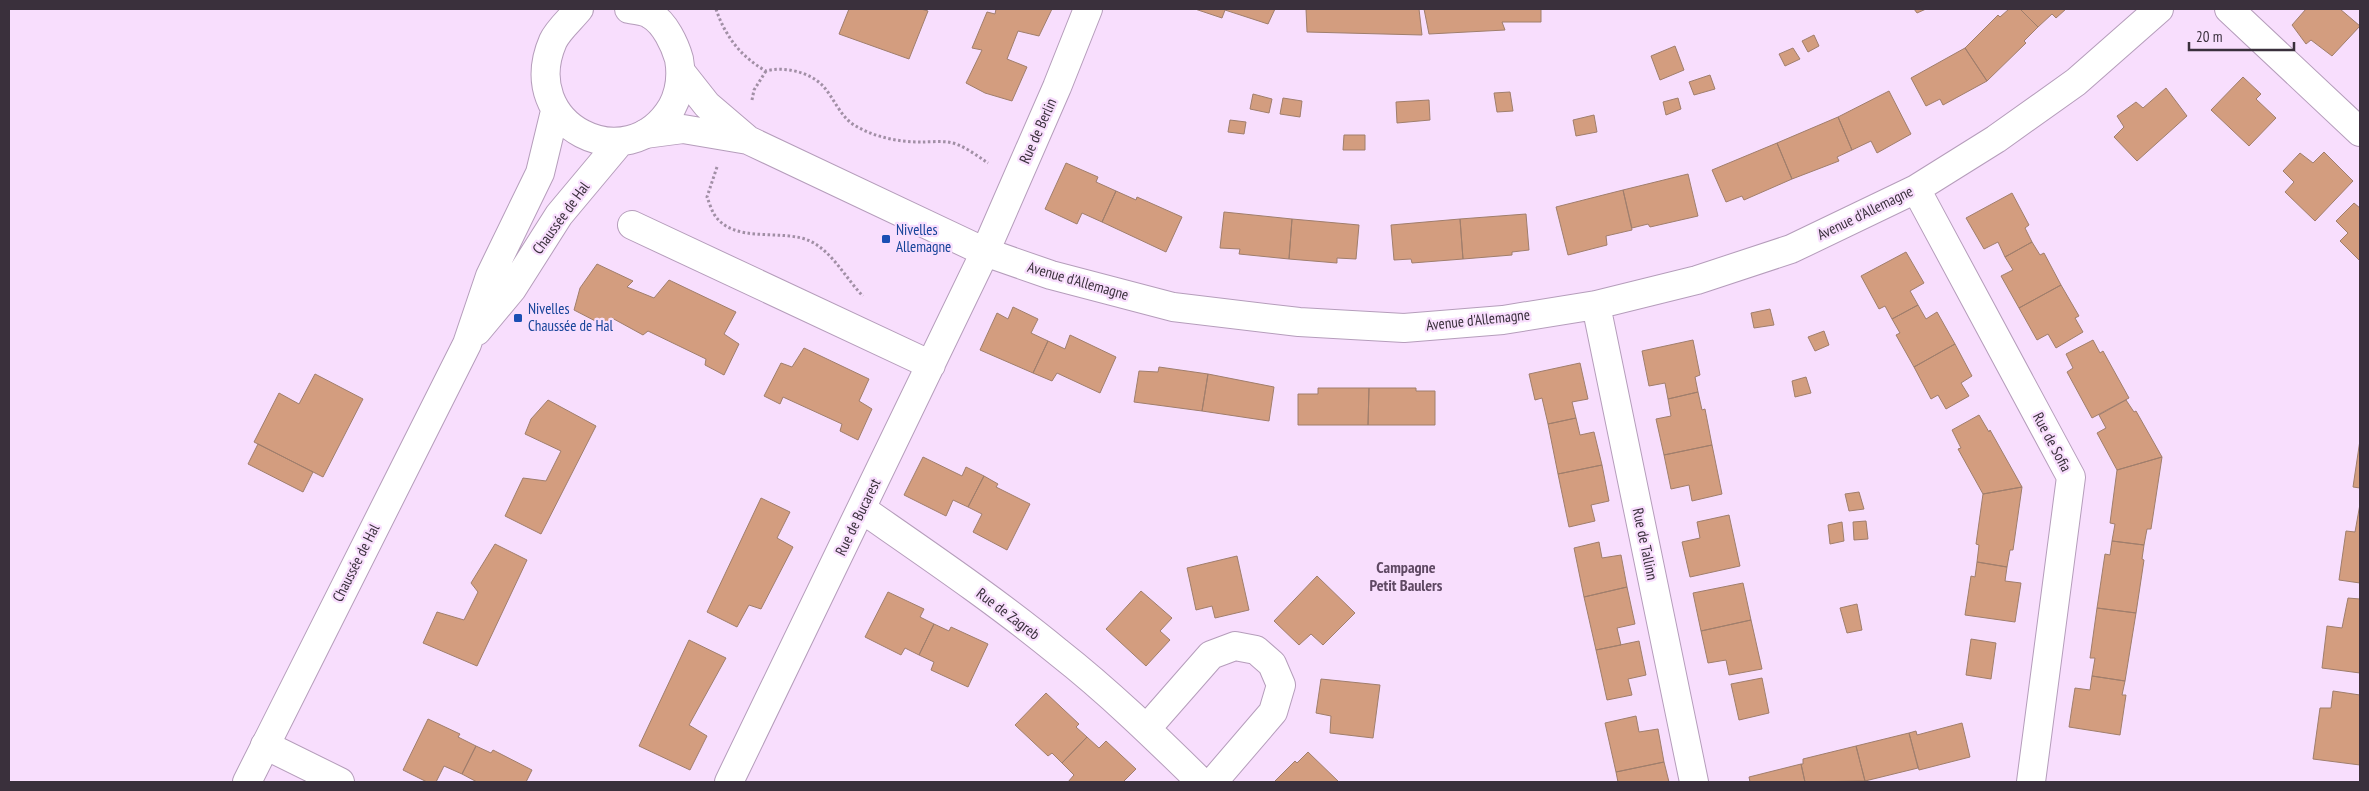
<svg xmlns="http://www.w3.org/2000/svg" width="2369" height="791" viewBox="0 0 2369 791" font-family="'PT Sans Narrow',sans-serif">
  <rect width="100%" height="100%" fill="#f8defd"/>
  <path fill="#d39d7f" stroke="#a07e6c" d="M849 9H921L928 11 909 59 839 34Z
    M996 9H1052L1039 36 1018 31 1007 59 1027 67 1012 101 985 93 966 83 982 50 972 48 987 12 995 14Z
    M1195 9H1275L1268 24 1225 10 1222 18Z
    M1306 9H1419L1422 35 1307 32Z
    M1424 9H1541V22H1502L1505 30 1429 34Z
    M1914 9H1926L1917 13Z
    M2009 9H2020L2038 27 2024 41 2026 43 1987 81 1965 48 1998 15 2000 17Z
    M2020 9H2066L2056 18 2052 14 2038 27Z
    M2306 9H2340L2360 26 2332 56 2311 40 2306 44 2292 25Z
    M1814 35 1819 46 1808 52 1802 41Z
    M1675 46 1684 70 1660 80 1651 56Z
    M1793 48 1800 59 1785 66 1779 54Z
    M1965 48 1987 81 1943 105 1940 99 1926 106 1911 78Z
    M1710 75 1715 89 1694 95 1689 82Z
    M2243 77 2261 94 2256 99 2276 118 2249 146 2211 110Z
    M2166 88 2187 116 2137 161 2114 137 2124 127 2117 116 2136 102 2143 108Z
    M1889 91 1911 134 1877 153 1871 141 1852 150 1838 117Z
    M1510 92 1513 111 1497 112 1494 93Z
    M1253 94 1272 99 1269 113 1250 109Z
    M1283 98 1302 101 1300 117 1280 114Z
    M1678 98 1681 109 1666 115 1663 102Z
    M1429 100 1430 120 1397 123 1396 102Z
    M1594 115 1597 132 1576 136 1573 120Z
    M1838 117 1852 150 1837 157 1839 161 1792 179 1777 143Z
    M1230 120 1246 122 1244 134 1228 132Z
    M1344 135H1365V150H1343Z
    M1777 143 1792 179 1744 200 1742 196 1726 202 1712 170Z
    M2324 152 2353 181 2315 221 2285 192 2294 182 2283 171 2300 153 2313 163Z
    M1066 163 1098 177 1096 182 1116 191 1102 222 1082 213 1077 224 1045 209Z
    M1688 174 1698 216 1650 227 1648 224 1632 228 1623 190Z
    M1623 190 1632 230 1606 236 1607 245 1568 255 1556 207Z
    M1116 191 1136 200 1137 197 1182 217 1166 252 1102 222Z
    M2012 193 2029 225 2025 228 2032 242 2005 257 1998 242 1984 249 1966 218Z
    M2354 203 2360 208V261L2340 241 2348 233 2336 221Z
    M1224 212 1292 219 1289 259 1239 254 1240 249 1220 248Z
    M1526 214 1529 250 1512 252V255L1463 259 1460 219Z
    M1292 219 1359 225 1356 259 1337 258V263L1289 259Z
    M1460 219 1463 259 1412 263 1411 259 1394 260 1391 225Z
    M2032 242 2040 255 2044 253 2061 285 2019 308 2001 276 2013 270 2005 257Z
    M1906 252 1924 283 1910 291 1918 305 1892 319 1885 306 1879 309 1861 276Z
    M597 264 633 281 627 287 654 298 669 280 736 312 724 334 739 344 724 375 705 365 706 359 648 331 643 335 612 318 607 327 574 310 580 288Z
    M2061 285 2079 316 2075 318 2083 332 2056 348 2048 334 2037 340 2019 308Z
    M1918 305 1926 319 1937 312 1955 344 1914 367 1896 335 1900 333 1892 319Z
    M1013 307 1038 319 1031 333 1048 341 1033 373 980 350 997 313 1008 319Z
    M1770 309 1774 325 1754 328 1751 313Z
    M1824 331 1829 345 1815 351 1808 337Z
    M1070 335 1116 357 1100 393 1057 373 1052 381 1033 373 1048 341 1065 349Z
    M1693 340 1700 375 1695 377 1698 392 1668 399 1665 383 1649 386 1642 351Z
    M2093 340 2100 353 2103 351 2129 398 2092 418 2067 372 2073 368 2066 354Z
    M1955 344 1972 376 1961 383 1969 396 1946 409 1938 395 1931 399 1914 367Z
    M804 348 869 379 859 401 872 409 858 440 840 431 842 424 783 397 780 404 764 396 781 363 792 367Z
    M1580 363 1588 399 1572 402 1576 418 1548 424 1542 398 1535 400 1529 374Z
    M1159 367 1208 374 1202 411 1134 402 1139 371 1158 372Z
    M315 374 363 399 323 477 254 442 279 393 299 404Z
    M1208 374 1274 387 1269 421 1202 411Z
    M1806 377 1811 393 1795 397 1792 381Z
    M1318 388H1369L1368 425H1298V394H1318Z
    M1369 388H1416V391H1435V425H1368Z
    M1698 392 1702 410 1705 409 1712 445 1664 455 1656 419 1671 416 1668 399Z
    M548 400 596 426 541 534 505 516 523 478 546 481 561 451 525 434 531 419Z
    M2126 400 2134 412 2136 411 2162 457 2117 470 2097 433 2106 428 2099 415Z
    M1979 415 1989 432 1990 430 2022 487 1983 494 1958 449 1961 448 1952 430Z
    M1576 418 1580 435 1594 432 1602 465 1558 474 1548 424Z
    M2360 440V488L2353 487Z
    M258 444 313 472 303 492 248 464Z
    M1712 445 1722 494 1692 501 1689 485 1671 489 1664 455Z
    M923 457 962 476 966 467 984 476 968 507 953 500 946 516 904 495Z
    M2162 457 2151 529H2147L2144 545 2112 541 2115 524 2110 523 2117 470Z
    M1602 465 1609 501 1591 505 1595 521 1569 527 1558 474Z
    M984 476 998 484 996 487 1030 504 1007 550 973 532 982 514 968 507Z
    M2022 487 2013 550H2010L2007 567 1977 562 1979 545 1976 544 1983 494Z
    M1859 492 1864 509 1849 511 1845 494Z
    M761 498 790 512 777 538 793 547 761 609 749 605 737 627 707 612Z
    M2360 504V583L2339 580 2346 531 2355 532Z
    M1729 515 1740 566 1690 577 1682 542 1700 538 1697 522Z
    M1866 521 1868 539 1854 540 1853 522Z
    M1842 522 1844 541 1830 544 1828 525Z
    M2112 541 2144 545 2142 559 2144 560 2136 613 2097 608 2105 554 2110 555Z
    M1599 542 1602 558 1621 555 1627 587 1584 597 1574 548Z
    M495 544 527 560 477 666 423 643 437 612 464 620 478 592 471 583Z
    M1237 556 1249 610 1215 618 1212 606 1196 610 1187 568Z
    M1977 562 2007 567 2005 581 2021 583 2015 622 1965 615 1971 576 1975 577Z
    M1317 576 1355 613 1323 645 1311 634 1299 645 1274 621Z
    M1743 583 1751 620 1701 631 1693 593Z
    M1627 587 1635 624 1617 628 1621 645 1596 650 1584 597Z
    M1141 591 1172 618 1160 631 1170 640 1146 666 1106 629Z
    M888 592 924 609 920 617 934 624 919 655 905 648 901 655 865 637Z
    M2348 598 2360 599V673L2322 668 2327 626 2342 628Z
    M1857 604 1862 630 1847 633 1840 608Z
    M2097 608 2136 613 2125 681 2092 676 2095 658H2090Z
    M1751 620 1762 669 1729 675 1726 660 1708 663 1701 631Z
    M934 624 949 631 951 627 988 644 968 687 931 670 934 662 919 655Z
    M1971 639 1996 643 1991 679 1966 675Z
    M689 640 726 658 689 725 707 736 690 770 639 746Z
    M1639 641 1646 675 1628 679 1632 695 1607 700 1596 650Z
    M2092 676 2125 681 2122 695H2126L2120 735 2069 727 2075 688 2090 690Z
    M1762 678 1769 713 1739 720 1731 684Z
    M1321 679 1380 685 1373 738 1330 733 1331 716 1316 713Z
    M2333 691 2360 695V765L2313 759 2320 708H2331Z
    M1046 693 1079 724 1076 727 1087 737 1062 763 1052 753 1048 756 1015 725Z
    M1636 716 1639 732 1658 729 1664 762 1616 772 1605 723Z
    M428 719 460 734 458 737 476 746 462 774 444 766 436 782H427L403 770Z
    M1962 723 1970 757 1919 770 1909 733 1916 731 1917 735Z
    M1909 733 1918 768 1865 781 1856 746Z
    M1087 737 1099 748 1106 741 1136 769 1123 782H1068L1074 775 1062 763Z
    M476 746 491 753 493 750 532 770 526 782H477L462 774Z
    M1856 746 1865 781 1805 782 1801 764H1803V759Z
    M1308 752 1339 782H1274L1295 761 1297 763Z
    M1664 762 1669 782H1618L1616 772Z
    M1801 764 1805 782H1750L1749 777Z"/>
  <g fill="none" stroke-linecap="round" stroke-linejoin="round">
    <g stroke="#b59dbb" stroke-width="30">
      <path id="minor" d="M2229 9 2360 132
        M681 72 707 105 748 140 985 252 1051 275 1173 307 1299 322 1404 328 1503 320 1596 305 1697 280 1791 249 1916 189 1996 139 2076 82 2159 9
        M645 134 683 129 748 140
        M1916 189 2071 477 2031 782
        M632 225 931 365
        M1596 305 1694 782
        M862 509C928 555 996 601 1058 652 1109 692 1155 737 1201 782
        M1147 728 1211 655 1235 646 1256 650 1272 664 1281 685 1273 712 1213 782
        M265 745 340 782
        M729 782 985 252 1057 87 1088 9"/>
    </g>
    <g stroke="#b59dbb" stroke-width="30">
      <path id="secondary" d="M579 9C571 19 558 30 553 41 516 126 628 181 672 107 680 92 682 76 679 59 675 45 665 23 651 15 646 11 636 10 629 9
        M477 331 512 289 559 215 620 142
        M247 782 467 344 490 276 540 173 555 111"/>
    </g>
    <path stroke="#a18fa5" stroke-width="3" stroke-dasharray="2.5 2.5" stroke-linecap="butt" d="M716 9C725 36 741 57 766 71 784 66 810 72 823 86 834 98 840 116 854 125 874 137 898 142 921 142 929 142 939 141 948 142 962 144 976 155 988 163
      M752 100 754 90 766 71
      M717 167 707 197C709 202 711 209 714 214 733 245 782 228 810 241 833 252 846 279 863 296"/>
    <use href="#minor" stroke="#fff" stroke-width="28"/>
    <use href="#secondary" stroke="#fff" stroke-width="28"/>
  </g>
  <g fill="#1a4fb4" stroke="#f8defd" stroke-width="2">
    <rect x="881" y="234" width="10" height="10" rx="2.5"/>
    <rect x="513" y="313" width="10" height="10" rx="2.5"/>
  </g>
  <g text-anchor="middle" stroke-width="4.5" stroke-linejoin="round" paint-order="stroke">
    <g font-size="15" fill="#3a303c" stroke="#f8defd">
      <text transform="translate(1038 131) rotate(-66)" y="5">Rue de Berlin</text>
      <text transform="translate(1865 213) rotate(-26)" y="5">Avenue d'Allemagne</text>
      <text transform="translate(561 218) rotate(-54)" y="5">Chaussée de Hal</text>
      <text transform="translate(1078 281) rotate(16)" y="5">Avenue d'Allemagne</text>
      <text transform="translate(1478 320) rotate(-6)" y="5">Avenue d'Allemagne</text>
      <text transform="translate(2052 442) rotate(62)" y="5">Rue de Sofia</text>
      <text transform="translate(858 517) rotate(-64)" y="5">Rue de Bucarest</text>
      <text transform="translate(1645 544) rotate(78)" y="5">Rue de Tallinn</text>
      <text transform="translate(356 563) rotate(-63)" y="5">Chaussée de Hal</text>
      <text transform="translate(1008 614) rotate(37)" y="5">Rue de Zagreb</text>
    </g>
    <g font-size="15" fill="#164399" stroke="#f8defd" text-anchor="start">
      <text x="896" y="235">Nivelles<tspan x="896" dy="17">Allemagne</tspan></text>
      <text x="528" y="314">Nivelles<tspan x="528" dy="17">Chaussée de Hal</tspan></text>
    </g>
    <g font-size="16" font-weight="bold" fill="#5f4963" stroke="#f8defd">
      <text x="1406" y="573">Campagne<tspan x="1406" dy="18">Petit Baulers</tspan></text>
    </g>
  </g>
  <rect width="2369" height="791" fill="none" stroke="#3a303c" stroke-width="20"/>
  <path d="M2189 42v8h105v-8" fill="none" stroke="#3a303c" stroke-width="2.5"/>
  <text x="2196" y="42" font-size="15" fill="#3a303c" stroke="#f8defd" stroke-width="4" paint-order="stroke">20 m</text>
</svg>
